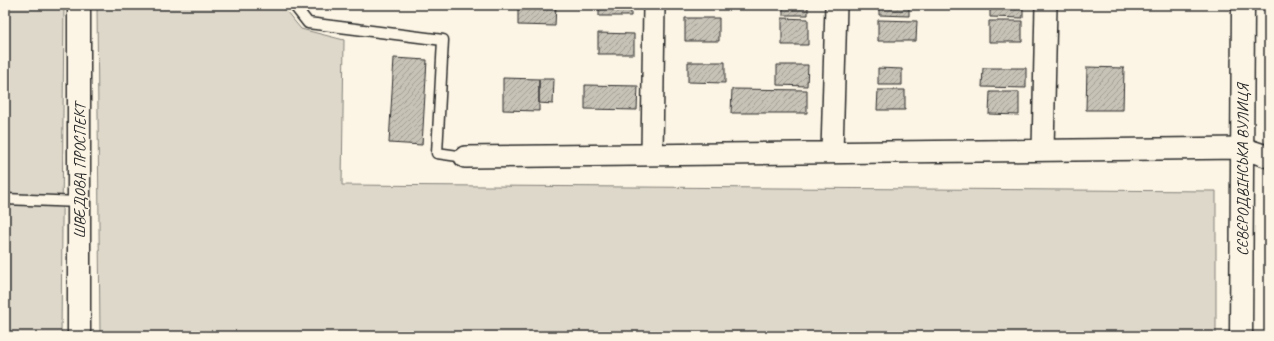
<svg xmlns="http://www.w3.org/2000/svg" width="1274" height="341" viewBox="0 0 1274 341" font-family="Caveat,sans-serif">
  <defs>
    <pattern id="building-hatch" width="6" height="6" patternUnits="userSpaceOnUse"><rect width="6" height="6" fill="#c8c3b7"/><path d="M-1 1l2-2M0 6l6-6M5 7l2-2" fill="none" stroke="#a39f95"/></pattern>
  </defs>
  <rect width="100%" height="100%" fill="#fcf5e5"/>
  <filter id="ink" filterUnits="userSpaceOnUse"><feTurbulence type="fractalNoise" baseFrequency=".025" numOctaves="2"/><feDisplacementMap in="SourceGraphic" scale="8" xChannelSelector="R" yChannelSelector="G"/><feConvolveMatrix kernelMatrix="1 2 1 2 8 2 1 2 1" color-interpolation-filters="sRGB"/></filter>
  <g filter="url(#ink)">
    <path fill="#ded8ca" stroke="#84827a" d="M5 5H64L61 336H5Z
      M97 5H281L301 29 344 40 342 185 1216 191V336H100Z"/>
    <path fill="url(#building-hatch)" stroke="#2b2b2b" d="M518 5H556L555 26 518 25Z
      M599 5H631V16H599Z
      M783 5H808V15H783Z
      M879 5H909V16L879 15Z
      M990 5H1023V18L990 17Z
      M685 18H719V41H685Z
      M782 18 808 19V45H782Z
      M878 20 917 21 916 41H878Z
      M989 21H1022V42H989Z
      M598 33 634 34V54H598Z
      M394 58 427 60 422 145 389 143Z
      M688 62H725V83L688 82Z
      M777 65H808L807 86 777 85Z
      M1087 67 1124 68 1123 110H1086Z
      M878 68 902 69V85H878Z
      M983 68H1026V88L982 87Z
      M503 78 539 79V111L503 110Z
      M539 79H554L553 104 539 103Z
      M585 85 638 86 637 110 585 109Z
      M732 89 807 90V113H731Z
      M878 90H905V110H877Z
      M990 92H1019V115L989 114Z"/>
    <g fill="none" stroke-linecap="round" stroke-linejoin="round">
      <g stroke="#2b2b2b" stroke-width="13">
        <path id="lane" d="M294 5 308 23 443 40 437 153 465 157
          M5 199 79 202"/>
      </g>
      <g stroke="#2b2b2b" stroke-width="24">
        <path id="street" d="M1043 150 1046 5
          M832 152 836 5
          M652 154 654 5
          M465 157 1242 148 1269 157"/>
      </g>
      <g stroke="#2b2b2b" stroke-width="25">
        <path id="secondary" d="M79 336V5
          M1241 336 1243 5"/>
      </g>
      <use href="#lane" stroke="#fcf5e5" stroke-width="10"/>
      <use href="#street" stroke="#fcf5e5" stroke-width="21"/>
      <use href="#secondary" stroke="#fcf5e5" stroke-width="22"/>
    </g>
  </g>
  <g text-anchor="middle" stroke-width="3" stroke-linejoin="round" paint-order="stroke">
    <g font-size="16" fill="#2b2b2b" stroke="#fcf5e5">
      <text transform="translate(1242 170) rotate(-90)" y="6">СЄВЄРОДВІНСЬКА ВУЛИЦЯ</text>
      <text transform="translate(79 171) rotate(-90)" y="6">ШВЕДОВА ПРОСПЕКТ</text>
    </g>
  </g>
  <rect width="1274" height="341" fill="none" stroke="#fcf5e5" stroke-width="20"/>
  <rect x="10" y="10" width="1254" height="321" fill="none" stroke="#2b2b2b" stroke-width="1.5" filter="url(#ink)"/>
</svg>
